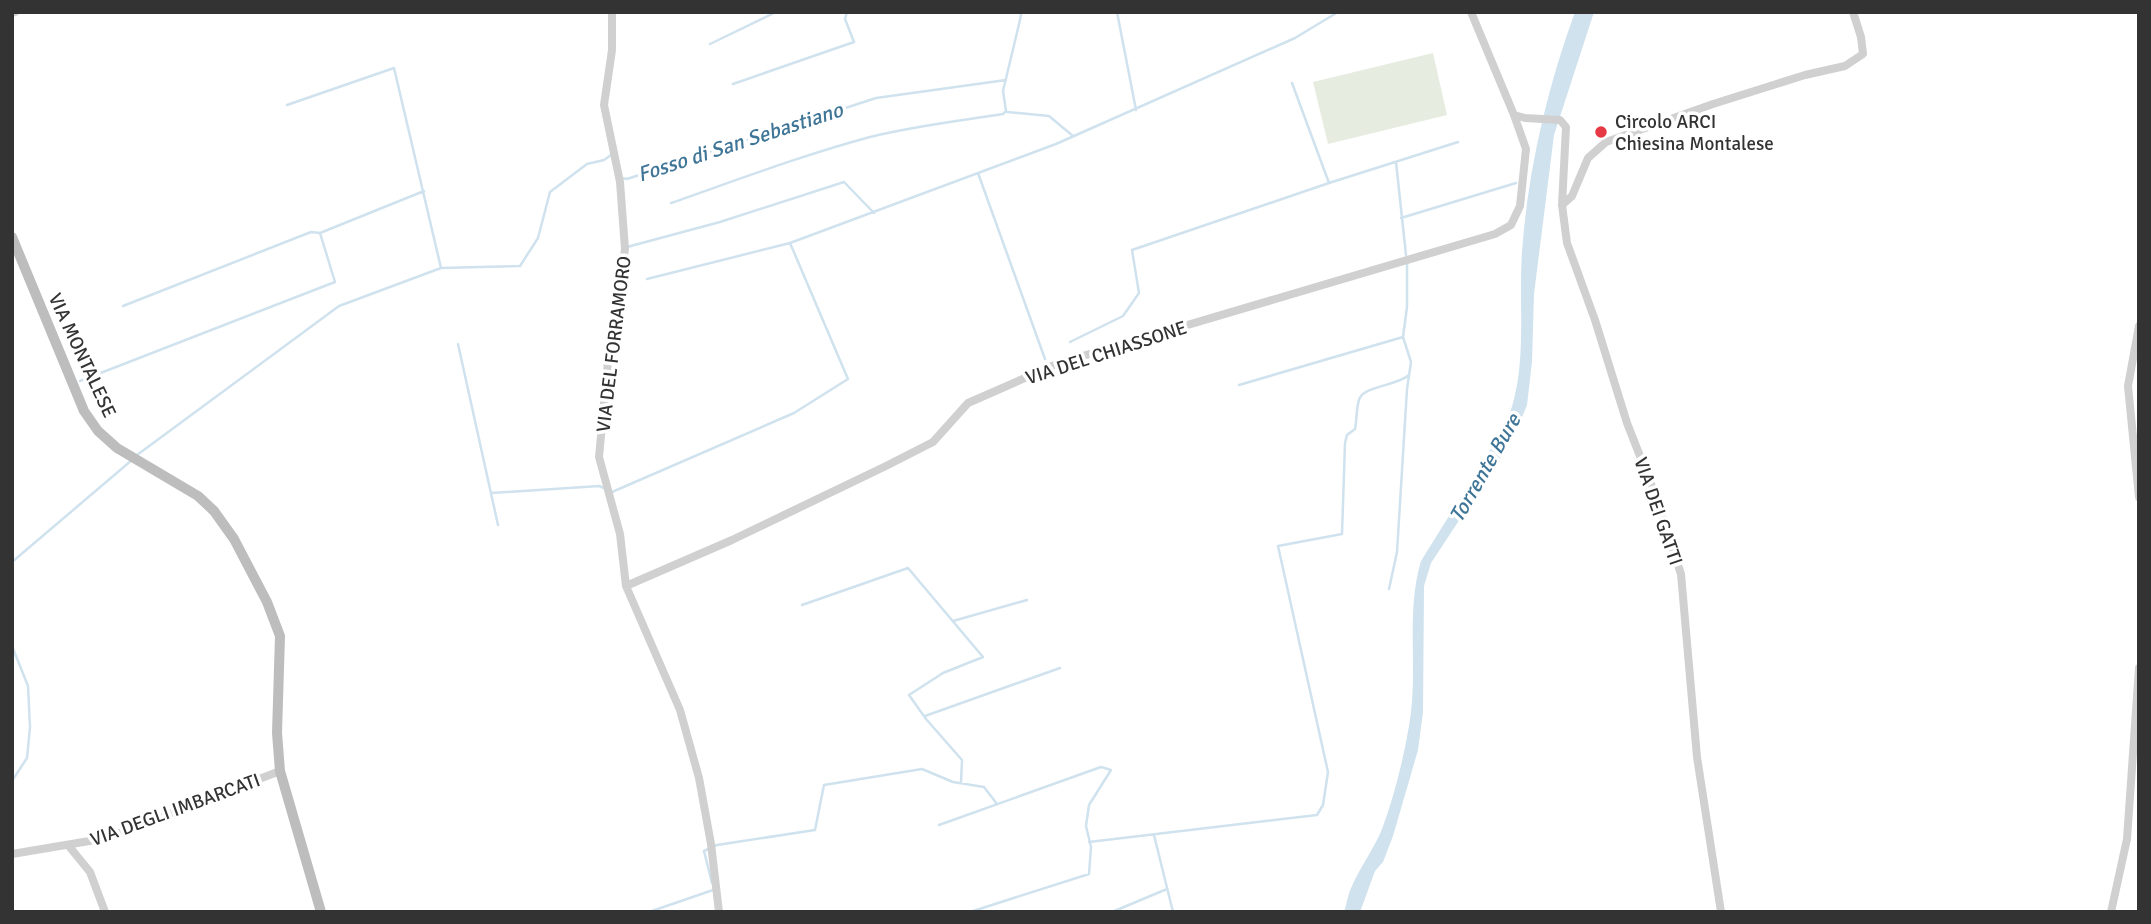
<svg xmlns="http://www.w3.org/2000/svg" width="2151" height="924" viewBox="0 0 2151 924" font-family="Signika,sans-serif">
  <rect width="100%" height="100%" fill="#fff"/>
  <path fill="#e6ecdf" d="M1433 53 1447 115 1328 144 1313 82Z"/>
  <path fill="#cfe2ee" d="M1575 12H1594L1554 135 1534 294 1532 362 1527 405 1514 437 1431 563 1424 586 1423 712 1418 750 1393 836 1383 862 1375 871 1360 912H1344C1347 903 1348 894 1352 886 1360 867 1374 849 1382 829 1394 797 1403 761 1409 726 1419 671 1405 615 1421 561L1505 426C1529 371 1518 310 1522 252 1528 169 1547 89 1575 12Z"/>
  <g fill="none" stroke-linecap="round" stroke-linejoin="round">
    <path stroke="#cfe2ee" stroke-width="2.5" d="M1117 12 1136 110
      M710 44 776 12
      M1292 83 1329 183
      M733 84 854 42 845 19 847 12
      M287 105 394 68 441 268
      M1006 111 1003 91 1020 20 1021 14 1018 12
      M1007 112 1049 116 1073 136
      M1396 162 1406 255
      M978 173 1045 359
      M622 178 627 179 876 98 1006 80
      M671 203C737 180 803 155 870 137 914 126 958 121 1003 114L1006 111
      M1401 218 1516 183
      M627 247 720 222 844 182 874 213
      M647 279 790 243 1056 144 1295 38 1338 12
      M123 306 311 232 320 233 424 191
      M1070 342 1123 316 1139 293 1132 250 1329 183 1458 142
      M458 344 498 525
      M80 381 335 282 320 233
      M1239 385 1403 337
      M137 455 339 306 441 268 520 266 538 238 550 192 587 164 604 160 611 155
      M612 492 794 413 848 379 790 243
      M491 493 599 486 606 489
      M12 562 132 460
      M1389 589 1397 552 1407 389 1411 362 1403 337 1407 307V262
      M802 605 908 568 983 657 943 673 909 695 926 719 962 760 961 783
      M953 621 1027 600
      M12 646 28 686 30 727 27 758 12 781
      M925 716 1060 668
      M939 825 1101 767 1111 770 1089 805 1086 826 1091 847 1089 874 970 912
      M1154 835 1173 912
      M1089 842 1317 815 1323 805 1328 772 1278 546 1342 534 1345 443 1347 435 1355 429C1357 420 1356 409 1359 400 1362 386 1397 386 1409 375
      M712 883 704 851 717 845 815 830 824 785 922 769 953 782 984 787 997 804
      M649 912 713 890
      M1112 912 1167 889"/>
    <path stroke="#d0d0d0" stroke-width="8" d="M612 12V50L604 105 620 182 625 249 609 350 599 457 620 534 626 586 680 710 699 778 711 844 719 912
      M1471 12 1514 115 1525 118 1560 120 1566 127 1562 205 1567 243 1595 320 1627 423 1651 484 1681 574 1697 757 1721 912
      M12 13 15 12
      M1562 205 1572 196 1588 158 1606 142 1713 104 1805 75 1845 66 1863 54 1861 37 1853 12
      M2139 326 2128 386 2139 497
      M626 586 732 540 886 466 933 442 968 403 1059 363 1495 234 1511 225 1520 206 1526 149 1514 115
      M68 845 90 872 105 912
      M12 854 107 838 280 771
      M2111 912 2127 839 2139 668"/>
    <path stroke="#bdbdbd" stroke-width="10" d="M12 237 84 411 98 431 117 448 198 496 214 511 234 539 267 602 280 636 277 733 280 771 321 912"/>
  </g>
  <circle fill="#e63946" stroke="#fff" stroke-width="2.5" cx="1601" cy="132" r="7"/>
  <g text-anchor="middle" stroke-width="7" stroke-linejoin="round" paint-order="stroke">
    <g font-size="19" fill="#333" stroke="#fff" text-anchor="start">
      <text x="1615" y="128">Circolo ARCI<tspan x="1615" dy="22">Chiesina Montalese</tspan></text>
    </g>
    <g font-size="19" fill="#333" stroke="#fff">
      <text transform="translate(613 344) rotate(-83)" y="7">VIA DEL FORRAMORO</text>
      <text transform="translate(1106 352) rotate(-18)" y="7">VIA DEL CHIASSONE</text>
      <text transform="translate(83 355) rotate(65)" y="7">VIA MONTALESE</text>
      <text transform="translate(1659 511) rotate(71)" y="7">VIA DEI GATTI</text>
      <text transform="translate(175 809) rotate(-20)" y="7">VIA DEGLI IMBARCATI</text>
    </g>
    <g font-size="21" font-style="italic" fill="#3f7597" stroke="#fff">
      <text transform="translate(740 142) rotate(-18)" y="7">Fosso di San Sebastiano</text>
      <text transform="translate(1485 468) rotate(-60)" y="7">Torrente Bure</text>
    </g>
  </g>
  <rect width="2151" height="924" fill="none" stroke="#333333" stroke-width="28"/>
</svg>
